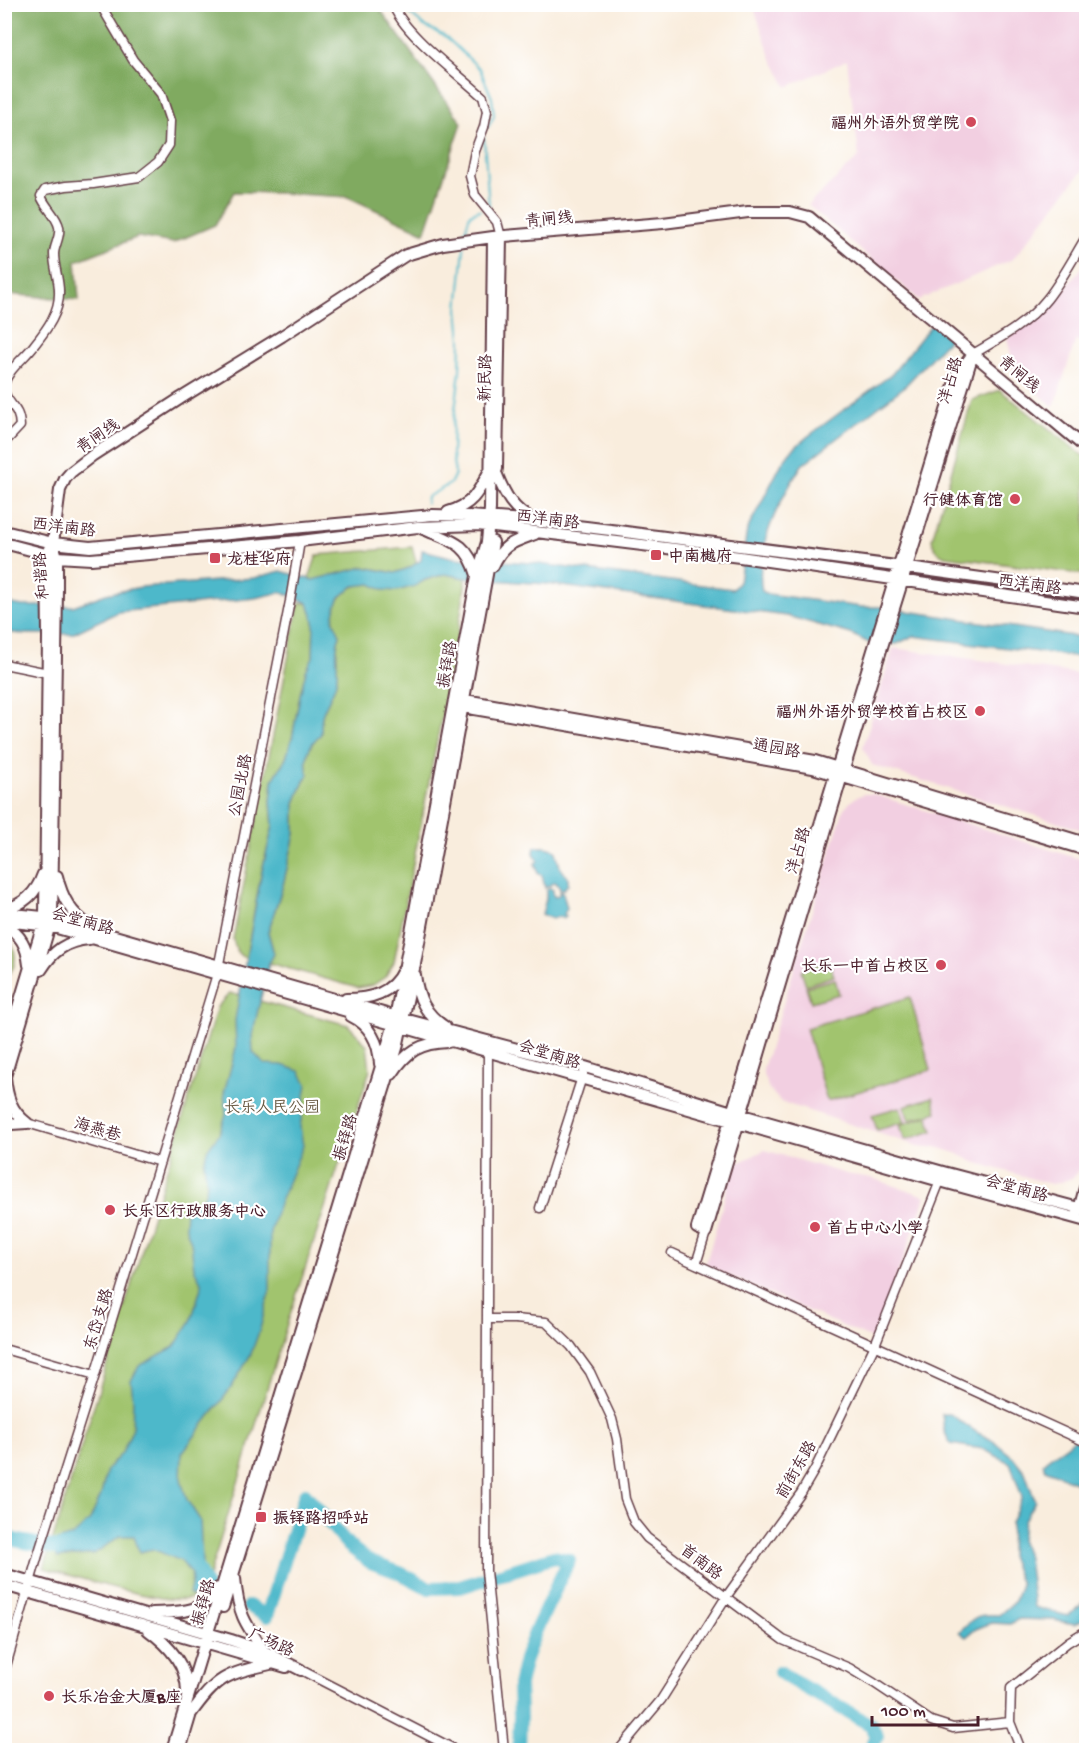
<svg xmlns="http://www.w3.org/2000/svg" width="1091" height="1755" viewBox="0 0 1091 1755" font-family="'Gochi Hand','LXGW WenKai TC',sans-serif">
  <rect width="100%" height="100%" fill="#fff"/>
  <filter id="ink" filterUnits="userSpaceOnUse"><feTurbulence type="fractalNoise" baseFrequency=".0167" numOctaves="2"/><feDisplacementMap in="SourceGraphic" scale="12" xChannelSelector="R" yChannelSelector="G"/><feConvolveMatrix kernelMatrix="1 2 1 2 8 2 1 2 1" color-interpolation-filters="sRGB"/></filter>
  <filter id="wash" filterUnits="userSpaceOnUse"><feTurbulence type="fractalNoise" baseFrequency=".008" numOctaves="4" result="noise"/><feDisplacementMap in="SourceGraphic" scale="24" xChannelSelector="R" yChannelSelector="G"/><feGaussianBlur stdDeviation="1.35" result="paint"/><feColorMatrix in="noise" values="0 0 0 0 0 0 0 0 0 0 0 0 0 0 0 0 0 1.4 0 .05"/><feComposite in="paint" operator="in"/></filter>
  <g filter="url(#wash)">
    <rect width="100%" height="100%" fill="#f9eddd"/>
    <path fill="#f2cfe1" d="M753 5H1086V166L1013 259 919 300 808 205 859 157 847 60 787 87 771 57Z
      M1086 263V348L1076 339 1054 407 1015 373 1007 338 1055 301Z
      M893 648 1086 675V831L872 765 863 747Z
      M864 794H873L1086 861V1147L1078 1172 1072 1178 1058 1183 1051 1184 974 1162 956 1153 936 1147 924 1148 781 1102 769 1089 763 1075V1069L844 808 856 797Z
      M765 1150 846 1174 871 1178 926 1196 901 1265 872 1339 707 1266 706 1263 734 1165Z"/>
    <path fill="#a1c46e" stroke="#76724c" stroke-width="1.5" d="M1000 390 1086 458V575L945 556C936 552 933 548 932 539L972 400Z
      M412 547 422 581 445 574 465 578V586L457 638 394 962 385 977 373 985 358 988 269 963 274 954 268 932 283 885 295 834V803L304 781 308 775C304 760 308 744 321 734 321 728 321 721 322 716 326 702 336 691 337 676 338 661 334 649 340 635 338 631 335 626 334 621 329 602 351 582 370 584 374 584 379 588 383 590L409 568 395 573 364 567 313 580 309 578 317 555Z
      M299 603H308L314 621 313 658 306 671 300 695 292 739 286 758 273 780 271 802 273 826 261 875 246 958C237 956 235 947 233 939Z
      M5 936C17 946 20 968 5 976Z
      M829 961 834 976 806 985 801 970Z
      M835 979 839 994 811 1002 806 987Z
      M230 993 348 1025 367 1045 370 1070 288 1321 206 1586C202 1590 198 1596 192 1598 167 1607 74 1576 44 1568L217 1007Z
      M910 997 931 1070 827 1101 806 1028Z
      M933 1097 937 1112 909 1120 904 1106Z
      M900 1107 905 1122 877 1130 872 1115Z
      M928 1116 933 1131 905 1140 900 1125Z"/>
    <path fill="#80aa61" stroke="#656446" stroke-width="1.5" d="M4 5H377L462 123 425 233 348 197 279 193 234 192 215 225 173 243 138 237 76 261 79 300 5 294Z"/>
    <path fill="#4db8ca" stroke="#4c6c7a" stroke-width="1.5" d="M932 324 949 339 904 387 802 465C779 501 754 548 762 591L768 594 861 607H881L1086 638V658L913 636 897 644H871L851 634 787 616 547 584 465 578 445 574 425 580 415 586 397 591 383 590 371 584 354 586 340 597 336 606 333 619 340 635C334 649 338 661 337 676 336 691 326 702 322 716 321 721 321 728 321 734 308 744 304 760 308 775L304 781 295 803V834L283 885 268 932 274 954 269 963 252 1036 253 1052 264 1064 282 1065 300 1071 307 1084 300 1127 303 1146 277 1209 270 1232V1290L260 1329 251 1354 231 1388 182 1453 181 1480 187 1500 200 1520 203 1581 195 1597 189 1594 192 1580 191 1574 181 1561 153 1549 139 1552 134 1536H120L94 1554 57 1558 55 1542 74 1535 90 1520 101 1495 107 1469 122 1453 132 1430 133 1399 131 1381 139 1366 174 1347 191 1321 202 1284 194 1269 191 1242 185 1226 186 1210 204 1197 207 1184 204 1163 207 1150 219 1134 226 1115 224 1093 236 1048 235 1020 261 875 273 826 271 802 273 780 286 758 292 739 300 695 306 671 313 657 314 621 308 603 282 592 255 598 118 612 72 634H23L5 632 4 564 8 565 6 594 11 604 23 606H73L106 594 141 587 254 578 281 571 313 580 364 567 395 573 409 568 421 560 422 550 455 558 532 563 733 589 739 582 747 530 782 463 790 452 807 437 892 374Z
      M535 847H546L553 849 556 852 560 867 568 878V884L564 889H560L558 885 555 882 545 888 542 875 538 874 535 863 538 861 534 853Z
      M550 888 553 890V895L555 897 560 894V891L563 893 567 908 564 914 566 916 563 918 560 916 552 919 542 914 546 899V891Z
      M942 1414H950L978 1433 992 1440 1013 1457 1025 1472 1035 1501 1024 1520 1021 1540 1028 1558 1034 1607 1068 1616 1084 1603 1086 1599V1619L1075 1624 1053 1620 1019 1619 1010 1624 991 1623 976 1629 966 1637 959 1632C975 1616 976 1614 999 1615L1015 1601 1021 1584 1010 1556 1011 1523 1022 1497 1010 1463 983 1449 950 1444 944 1430Z
      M1074 1439 1086 1444V1487L1045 1469 1043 1463C1053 1453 1065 1449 1074 1439Z"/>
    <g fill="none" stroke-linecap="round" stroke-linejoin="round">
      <path stroke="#4db8ca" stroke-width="2" d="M406 4 411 15 423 25 446 37 480 69 492 98 494 116 488 127
        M484 138 489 207
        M464 235 470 214 480 210
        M426 503 427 497 450 484 455 474 452 454 453 426 460 371 461 340 458 309 464 248"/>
      <path stroke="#4db8ca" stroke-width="14" d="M4 1537 19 1541 57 1548 73 1545
        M195 1565 206 1586
        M249 1606 267 1616 305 1494 349 1546 370 1562 400 1573 429 1588 460 1587 554 1557 569 1560 536 1630 525 1659 519 1685 520 1716 519 1750
        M780 1672 788 1678 871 1725 877 1736 870 1750"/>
    </g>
  </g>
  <g filter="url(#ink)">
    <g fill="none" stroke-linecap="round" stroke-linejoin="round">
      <g stroke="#643e46" stroke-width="11">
        <path id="minor" d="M393 4C402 33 460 75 483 97L487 111 484 127 475 151 470 176 475 195 497 222 501 237
          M973 354C999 339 1028 323 1047 299 1062 280 1074 257 1086 237
          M4 384C9 368 25 358 35 344 47 329 60 312 59 291 59 279 54 267 54 254 54 246 61 236 59 227 57 216 45 207 41 196L45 190 66 186 93 184 139 177 158 162 169 145 170 121 161 94 133 60 100 4
          M4 392C10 408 19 406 20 426L4 443
          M4 664 48 673
          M488 1047 486 1571 504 1750
          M27 1123 160 1162
          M540 1208 583 1074
          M672 1253 1086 1442
          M696 1264 706 1232
          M488 1319H515L546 1322 571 1346 590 1372 612 1419 617 1439 625 1499 634 1522 647 1538 783 1640 849 1668 874 1683 931 1721 953 1728 1010 1722
          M4 1349 95 1375
          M301 1670 456 1750
          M4 1673 38 1555 95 1375 217 974 290 601 300 541
          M619 1750 661 1700 726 1597 801 1493 815 1469 875 1345 942 1176
          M1021 1750 1010 1722 1011 1688 1068 1642 1086 1631"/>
      </g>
      <g stroke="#643e46" stroke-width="14">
        <path id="major" d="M973 354 844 769 706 1232 697 1228 957 375Z
          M497 469 501 237
          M497 475C505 495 513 510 533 520
          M448 512C472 505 478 493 489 472
          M421 528C451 541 467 541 477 575
          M4 531 53 543 90 547 433 515C516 516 599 529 681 539 817 555 952 573 1086 593
          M4 543 57 557 91 559 300 541 418 527 478 525 740 557 1086 607
          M493 566C503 544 513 542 535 534
          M459 699 815 761 1086 843
          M457 706 813 768 1086 850
          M57 876C62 898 71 914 90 926
          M4 910C24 904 36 894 43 874
          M4 913 52 918 404 1019 585 1067 732 1112 943 1172 1086 1210
          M4 921 50 926 940 1181 1086 1221
          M4 924C21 935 27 946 29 965
          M41 970C53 951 66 941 89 939
          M415 975C418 998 425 1014 445 1027
          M346 999C370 999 392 994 403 970
          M351 1016C370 1025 379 1043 380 1064
          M4 1054 45 917 48 636 47 555 53 543 60 490 65 479 71 472 93 455 181 398 282 336 406 255 443 244 493 237 663 223 748 212H790L809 217 1086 448
          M392 1074C407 1051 420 1043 448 1042
          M5 1077C7 1097 11 1111 27 1123
          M4 1080 52 918 57 590V557L55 550
          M4 1127 11 1124 27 1123
          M1078 1213 1086 1184
          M4 1574 231 1640 264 1651 301 1670
          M235 1578C238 1613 244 1622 264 1651
          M4 1585 286 1667
          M223 1607 397 1048 415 964 493 542
          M152 1613C180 1612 202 1614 218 1588
          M148 1630C170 1646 187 1665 187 1693
          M190 1715C217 1677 225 1674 270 1664
          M172 1750 394 1024 477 576 487 542 490 509 493 237
          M180 1750 192 1710"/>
      </g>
      <use href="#minor" stroke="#fff" stroke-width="8"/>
      <use href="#major" stroke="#fff" stroke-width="10"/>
    </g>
  </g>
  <g fill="#d1495b" stroke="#fff" stroke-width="2">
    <circle cx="971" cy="122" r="6"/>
    <circle cx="1015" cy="499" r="6"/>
    <rect x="650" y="549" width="12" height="12" rx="3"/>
    <rect x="209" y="552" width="12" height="12" rx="3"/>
    <circle cx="980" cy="711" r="6"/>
    <circle cx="941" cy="965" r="6"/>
    <circle cx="110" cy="1210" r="6"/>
    <circle cx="815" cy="1227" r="6"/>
    <rect x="255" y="1511" width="12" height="12" rx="3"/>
    <circle cx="49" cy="1696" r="6"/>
  </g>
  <g text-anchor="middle" stroke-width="4.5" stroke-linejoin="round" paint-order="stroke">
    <g font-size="16" font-weight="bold" fill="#4a1f2b" stroke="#fff" text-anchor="start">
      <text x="959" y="128" text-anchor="end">福州外语外贸学院</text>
      <text x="1003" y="505" text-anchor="end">行健体育馆</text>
      <text x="668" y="561">中南樾府</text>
      <text x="227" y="564">龙桂华府</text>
      <text x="968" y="717" text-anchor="end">福州外语外贸学校首占校区</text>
      <text x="929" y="971" text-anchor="end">长乐一中首占校区</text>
      <text x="122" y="1216">长乐区行政服务中心</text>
      <text x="827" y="1233">首占中心小学</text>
      <text x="273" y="1523">振铎路招呼站</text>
      <text x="61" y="1702">长乐冶金大厦B座</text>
    </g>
    <g font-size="16" fill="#4a1f2b" stroke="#fff">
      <text transform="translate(549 218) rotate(-5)" y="6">青闸线</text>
      <text transform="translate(1020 373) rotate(40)" y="6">青闸线</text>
      <text transform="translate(484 378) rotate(-89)" y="6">新民路</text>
      <text transform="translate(949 380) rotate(-73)" y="6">洋占路</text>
      <text transform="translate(97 435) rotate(-34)" y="6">青闸线</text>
      <text transform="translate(548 518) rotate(7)" y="6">西洋南路</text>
      <text transform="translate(64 526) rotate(7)" y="6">西洋南路</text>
      <text transform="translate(40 576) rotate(-94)" y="6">和谐路</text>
      <text transform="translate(1030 583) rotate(8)" y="6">西洋南路</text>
      <text transform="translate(446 664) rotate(-80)" y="6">振铎路</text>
      <text transform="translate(777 747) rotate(10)" y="6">通园路</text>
      <text transform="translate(239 785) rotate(-79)" y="6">公园北路</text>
      <text transform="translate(797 850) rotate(-73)" y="6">洋占路</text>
      <text transform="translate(83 920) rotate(15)" y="6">会堂南路</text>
      <text transform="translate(550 1053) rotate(17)" y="6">会堂南路</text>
      <text transform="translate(98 1128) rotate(16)" y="6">海燕巷</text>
      <text transform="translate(344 1137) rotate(-73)" y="6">振铎路</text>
      <text transform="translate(1017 1187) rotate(15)" y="6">会堂南路</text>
      <text transform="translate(97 1319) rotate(-73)" y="6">东岱支路</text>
      <text transform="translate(795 1469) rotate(-60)" y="6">前街东路</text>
      <text transform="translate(702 1561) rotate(37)" y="6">首南路</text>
      <text transform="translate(202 1602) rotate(-74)" y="6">振铎路</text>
      <text transform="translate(272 1641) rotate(24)" y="6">广场路</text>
    </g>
    <g font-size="16" fill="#685942" stroke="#fff">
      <text x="272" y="1112">长乐人民公园</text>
    </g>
  </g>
  <rect width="1091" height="1755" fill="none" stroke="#fff" stroke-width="24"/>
  <path d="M872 1716v9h106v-9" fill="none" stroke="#4a1f2b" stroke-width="3"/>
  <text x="881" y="1716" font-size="18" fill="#4a1f2b" stroke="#ffffff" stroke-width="4.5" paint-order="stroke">100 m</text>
</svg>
